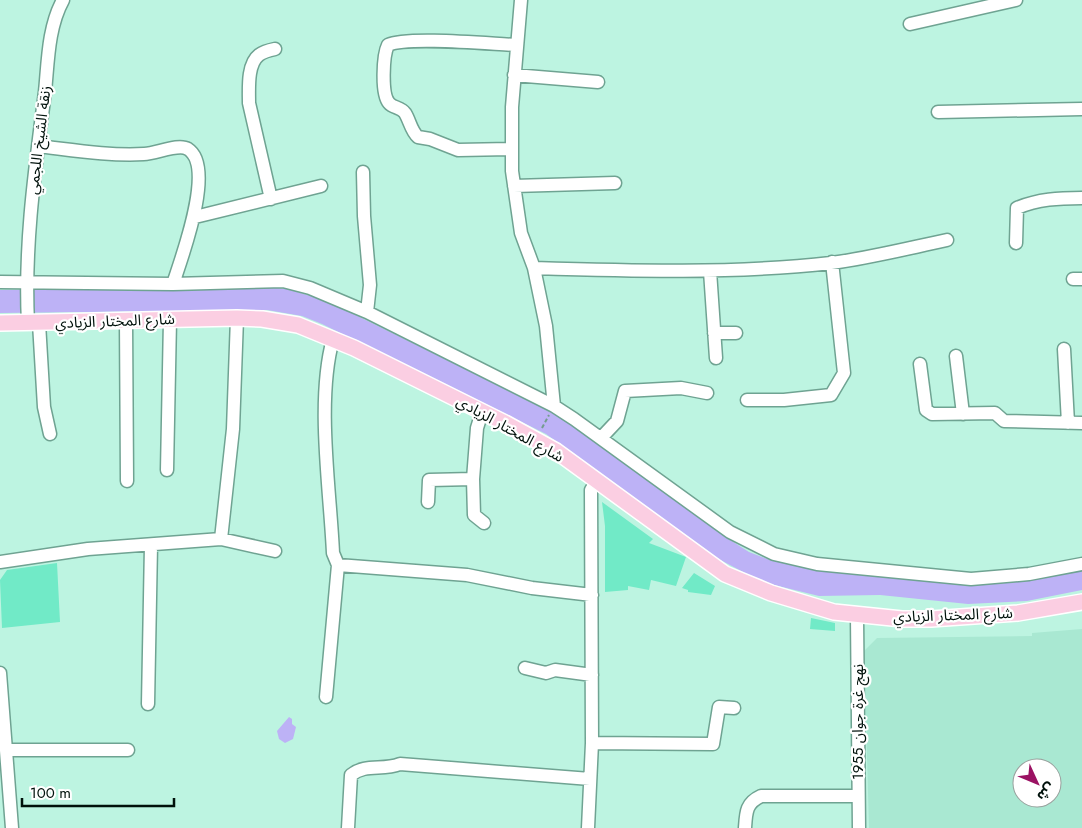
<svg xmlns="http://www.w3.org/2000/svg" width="1082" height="828" viewBox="0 0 1082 828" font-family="Jost,'Noto Sans Arabic',sans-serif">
  <rect width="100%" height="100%" fill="#bdf4e1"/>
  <path fill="#a9e8d2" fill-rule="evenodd" d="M1082 629V828H869L864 651 877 638 1032 636V633ZM1022 768H1052V798H1022Z"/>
  <path fill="#bdb2f6" d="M266 287 287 289 327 301 541 406 571 424 727 538 749 552 773 561 867 575 958 584 1008 583 1082 570V590L1027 601 968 604 880 595 819 596 762 582 711 555 546 434 322 324 302 316 267 310 0 313V290Z
    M289 717 292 719V724L296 727 293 739 285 743 279 739 277 731Z"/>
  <path fill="#71eac7" d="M602 502 653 539 649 543 686 557 676 586 651 580 649 590 628 586V590L605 592V526Z
    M57 563 60 622 2 628 0 580 7 570Z
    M694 573 715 586 711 595 688 592V590L682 588Z
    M811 618 835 623V631L810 629Z"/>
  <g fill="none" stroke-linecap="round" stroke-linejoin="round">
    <g stroke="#6fa392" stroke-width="15">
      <path id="minor" d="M521 0 512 107V171L521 233 534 268 546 326 554 406
        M910 24 1016 0
        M514 75 598 82
        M938 112 1082 109
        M38 146C73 150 109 156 144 154 156 154 178 143 188 149 216 167 181 259 173 284
        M512 149 458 150 430 139 418 137C411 131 410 121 405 113 401 107 393 108 389 103 381 94 383 55 388 45 407 36 491 44 516 45
        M363 172 364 216 370 285 367 312
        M514 186 615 183
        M271 199 249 103C249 89 247 64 259 55 263 52 270 50 275 49
        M195 217 321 186
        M1016 243 1017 208C1038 199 1059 198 1082 198
        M534 268C633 271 732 274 831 263 870 258 909 248 947 240
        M710 271 716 358
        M1073 279H1082
        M0 282 173 284 283 281 310 288 367 312 554 406 574 419 730 532 774 554 817 564 971 579 1029 574 1082 564
        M126 321 127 481
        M28 323C24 246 35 169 45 92 48 62 48 27 63 0
        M39 323 44 407 50 434
        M714 333H736
        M333 339C316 401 330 488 333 553L338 565 467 575 532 588 592 595
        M1064 349 1068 423
        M956 356 963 414
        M920 364 926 410 932 414 995 413 1004 421 1082 423
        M747 400H784L831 395 844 373 832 262
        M601 438 617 421 625 391 681 388 707 393
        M167 470 170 320
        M473 479 474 515 484 523
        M428 502 429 480 473 479 477 428 482 412
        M221 539 233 429 237 318
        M0 562 88 549 221 539 275 551
        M857 616 859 828
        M525 668 546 673 555 670 592 675
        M0 673 12 828
        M326 697 338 565
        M148 704 151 545
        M592 743 713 744 719 707 734 708
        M6 750H128
        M348 828 351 775C366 763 382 771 400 764L590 779
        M588 828 592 743 591 490 597 480
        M745 828C746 812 746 803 761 796H858"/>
    </g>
    <g stroke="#fff" stroke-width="18">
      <path id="major" d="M0 323 237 318 262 319 298 325 354 348 505 423 556 451 725 574 771 593 834 612 902 619H931L1018 613 1082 602"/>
    </g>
    <path stroke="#739c8e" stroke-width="2" stroke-dasharray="4 2.5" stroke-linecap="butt" d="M542 428 549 415"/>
    <use href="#minor" stroke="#fff" stroke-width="12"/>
    <use href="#major" stroke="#fbcee2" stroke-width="15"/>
  </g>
  <g text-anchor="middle" stroke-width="4.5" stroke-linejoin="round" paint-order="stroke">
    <g font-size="15" fill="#00110b" stroke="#fff">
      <text transform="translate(39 140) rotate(-83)" y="5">زنقة الشيخ اللجمي</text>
      <text transform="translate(115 321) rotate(-2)" y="5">شارع المختار الزيادي</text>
      <text transform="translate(510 429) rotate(29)" y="5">شارع المختار الزيادي</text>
      <text transform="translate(953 615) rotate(-2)" y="5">شارع المختار الزيادي</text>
      <text transform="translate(858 722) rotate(-90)" y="5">نهج غرة جوان 1955</text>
    </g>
  </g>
  <g transform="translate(1037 783) rotate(134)"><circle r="24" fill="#ffffff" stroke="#99a09d"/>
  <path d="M0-4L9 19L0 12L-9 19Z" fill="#9b1263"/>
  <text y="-8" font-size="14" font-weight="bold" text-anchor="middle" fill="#00110b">ش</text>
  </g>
  <path d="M22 798v8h152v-8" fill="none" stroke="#00110b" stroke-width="2.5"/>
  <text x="30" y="798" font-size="15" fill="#00110b" stroke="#ffffff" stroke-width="4" paint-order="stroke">100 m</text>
</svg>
